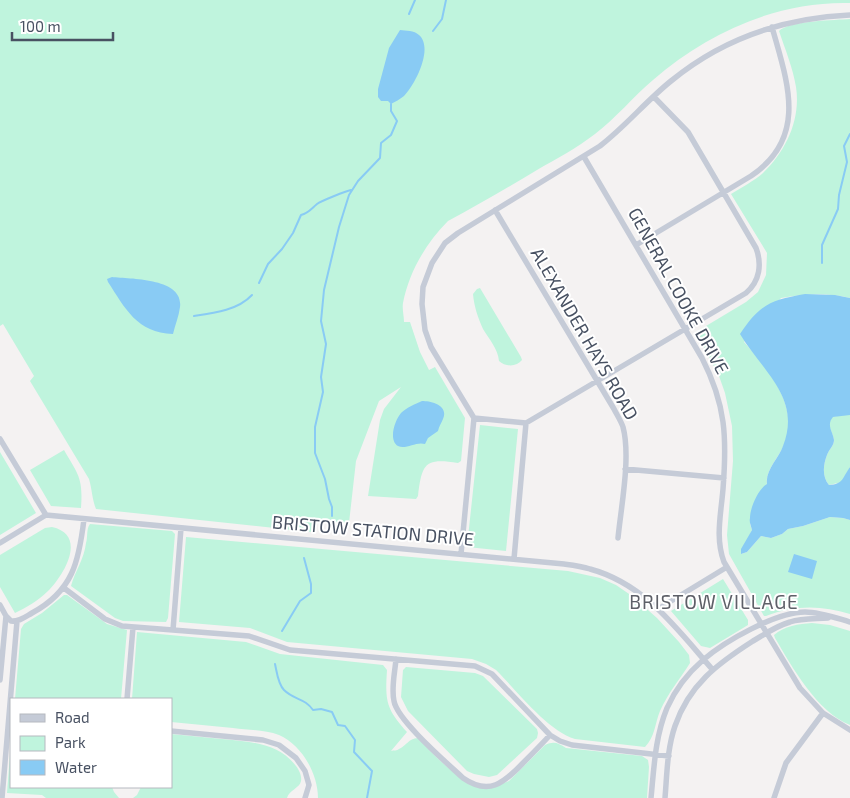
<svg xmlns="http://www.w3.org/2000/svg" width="850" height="798" viewBox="0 0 850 798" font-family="'Exo 2',sans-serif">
  <rect width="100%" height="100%" fill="#f4f2f2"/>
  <path fill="#bff4dd" d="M0 0H850V3C777 1 707 33 653 80 633 97 616 118 595 134 577 148 556 159 537 170 507 188 478 205 448 221 426 243 409 272 403 303 402 309 404 316 404 322H410L420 352 429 370 435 367 465 418 461 461 458 463C425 458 422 463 418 496L416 499 368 496 380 420 384 409 401 387 379 401 356 461 349 523 318 520 312 532 96 509C92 499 92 489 89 479L30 381 34 376 3 324 0 326Z
    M850 19V298C826 292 804 294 781 298L744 342C769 370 803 410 782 449 777 459 765 472 767 484L750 524 752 530 741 554 747 552 761 536 771 538 782 534 788 529 803 526 830 517 843 518 850 520V614C821 605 794 605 766 616H764L729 554 727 535 733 461 732 426 725 393 719 376 696 332 746 302 758 292 766 275 767 253 731 194C742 187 754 181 763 173 786 151 801 119 796 87 793 68 785 49 779 31 788 21 836 20 850 19Z
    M480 288 521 357 522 360C517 367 505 367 499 361 498 349 489 339 483 329 478 318 474 306 473 294L477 289Z
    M844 415H850V467L842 482 829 485C822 477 823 465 827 455 829 449 834 446 834 440 833 432 826 426 832 417Z
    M480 425 518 429 506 551 467 547Z
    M64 450C79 476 83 478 81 508L51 506 30 470Z
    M0 452 36 513 0 535Z
    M90 524 172 531 175 534 168 618 166 622 123 621 115 618 71 586C75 571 84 560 86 543 88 537 86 529 90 524Z
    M52 527C88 535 64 575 48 591 38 601 27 607 15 613L0 587V555L45 528Z
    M186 537 568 571 600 578 616 585 632 596 657 618 679 642 689 655 690 663C680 679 668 693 660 711 655 723 655 737 645 747L575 739C547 730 517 691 496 670L486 664 472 659 287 642 250 628 179 622Z
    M723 579 748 620V625L710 648 701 646 671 611Z
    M64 595H67L107 624 127 630 121 699H15L21 629 24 624 42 613Z
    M812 623 830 625 850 631V725C817 712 792 667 775 638L774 635C784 626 799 624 812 623Z
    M137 632 246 642 280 654 383 665 387 670C385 701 386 709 407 732L391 751C394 750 397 751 399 749 407 745 408 739 418 738 442 763 471 798 509 781L545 745C554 741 558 743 566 748L642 756 648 760 649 767 647 798H318C318 774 302 745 279 735 265 730 248 730 233 728 212 726 192 724 171 722V699H132Z
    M406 667 475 673 483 676 537 729 538 733 537 738 497 775 489 777 474 774 467 771 408 711 401 697 403 670Z
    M171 734C188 736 205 737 222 739 249 742 278 742 296 766 299 770 302 776 301 781 300 788 289 790 287 798H133L137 795 141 787H171Z
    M11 742V787H112L114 792 119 798H46L42 795 7 793Z"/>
  <path fill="#89cbf4" d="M400 30C406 31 414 30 419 35 434 48 415 85 404 96 400 99 395 102 391 104L388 101H381L378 97V89L389 48Z
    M112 277C131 279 184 278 180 307 179 316 175 325 173 334 137 333 125 308 108 282L107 279Z
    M805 294 835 295 850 298V415L833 417C826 425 833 432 834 440 834 446 829 449 827 455 823 465 822 477 829 485 844 484 842 478 850 467V520L843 518 830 517 803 526 788 529 782 534 771 538 761 536 747 552 741 554V549L752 530C751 526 749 522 750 518 750 508 758 489 767 484 765 470 779 458 783 446 802 398 762 371 740 334 760 304 771 300 805 294Z
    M422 401C431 401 449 405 443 419 441 424 439 426 438 431L428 438 425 444C416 441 406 450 398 446 388 440 395 420 401 413 406 408 415 404 422 401Z
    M794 554 817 561 812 579 788 572Z"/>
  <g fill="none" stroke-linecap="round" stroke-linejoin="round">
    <path stroke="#89cbf4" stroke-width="2" d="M409 14 415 0
      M433 31 442 19 446 0
      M822 263V245L838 209 839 195 847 162 844 146 850 134
      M259 283 268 264 282 249 293 233 301 215C309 213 311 209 317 204 321 201 346 191 351 190
      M194 316C215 313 238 310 252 295
      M332 516V507L329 499 325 479 315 453V427L323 392 321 377 326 344 321 321 324 290 339 227 349 195 358 181 380 158 381 143 391 135 397 121 391 111V104
      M282 631 300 601 311 593V584L304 558
      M275 664C277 673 278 684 284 690 294 700 305 698 313 710L321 709 332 712 338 725 345 726 355 740 354 752 372 771 367 798"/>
    <path stroke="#c5cbd7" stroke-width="5.5" d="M584 157 702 358C726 405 727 438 723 489 721 514 715 538 724 562L800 688 823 713 850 730
      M495 210 614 409C617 415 621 421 623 427 631 457 621 507 618 538
      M636 245 751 176C809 137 787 81 772 27
      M474 418 526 423 746 293C760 281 762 264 756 248L688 132 654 97
      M0 439 46 515
      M625 469 724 478
      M0 543 46 515 564 564C572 565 581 566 590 569 645 584 676 628 712 669
      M461 554 474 418 431 347 425 330 422 304 423 287 432 263 445 243 458 233 600 146C626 126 646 101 671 81 722 39 784 18 850 15
      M514 559 526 423
      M64 588 105 619 122 626 249 636 290 650 475 666 492 674 550 735 560 741 572 745 669 756
      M0 605 6 616 0 680
      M658 609 727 567
      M6 616 11 621C19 622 25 617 32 613 73 591 79 561 84 519
      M173 630 181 528
      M396 659C395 672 391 688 394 701 397 720 447 763 463 778 489 796 504 783 523 763 532 754 541 745 550 735
      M127 699 133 627
      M171 731 263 740 279 745 296 758 305 771 309 785 305 798
      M2 798 17 621
      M651 798C654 768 655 737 667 708 675 690 688 673 703 660 725 641 776 612 805 612 820 612 836 618 850 622
      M665 798C667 775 667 749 675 726 689 685 717 664 753 641 765 634 776 626 790 622 802 618 815 619 828 618
      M774 798 786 763 823 713"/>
  </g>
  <g text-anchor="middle" stroke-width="4" stroke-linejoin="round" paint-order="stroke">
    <g font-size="18" fill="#485162" stroke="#fff">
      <text transform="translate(678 291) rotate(61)" y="6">GENERAL COOKE DRIVE</text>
      <text transform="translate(584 334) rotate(60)" y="6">ALEXANDER HAYS ROAD</text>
      <text transform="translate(373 531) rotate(5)" y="6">BRISTOW STATION DRIVE</text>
    </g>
    <g font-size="19" letter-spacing="1" fill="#5e6068" stroke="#fff">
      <text x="714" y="609">BRISTOW VILLAGE</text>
    </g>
  </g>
  <rect x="10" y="698" width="162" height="90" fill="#ffffff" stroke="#b6b9c0"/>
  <rect x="20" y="714" width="25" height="8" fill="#c5cbd7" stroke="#b6b9c0"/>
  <text x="55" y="723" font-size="15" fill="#485162">Road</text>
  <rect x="20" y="736" width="25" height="15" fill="#bff4dd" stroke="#b6b9c0"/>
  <text x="55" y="748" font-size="15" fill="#485162">Park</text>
  <rect x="20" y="760" width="25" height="15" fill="#89cbf4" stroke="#b6b9c0"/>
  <text x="55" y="773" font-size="15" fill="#485162">Water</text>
  <path d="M12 32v8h101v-8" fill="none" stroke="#485162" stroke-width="2.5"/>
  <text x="20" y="32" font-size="15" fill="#485162" stroke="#ffffff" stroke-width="4" paint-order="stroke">100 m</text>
</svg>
